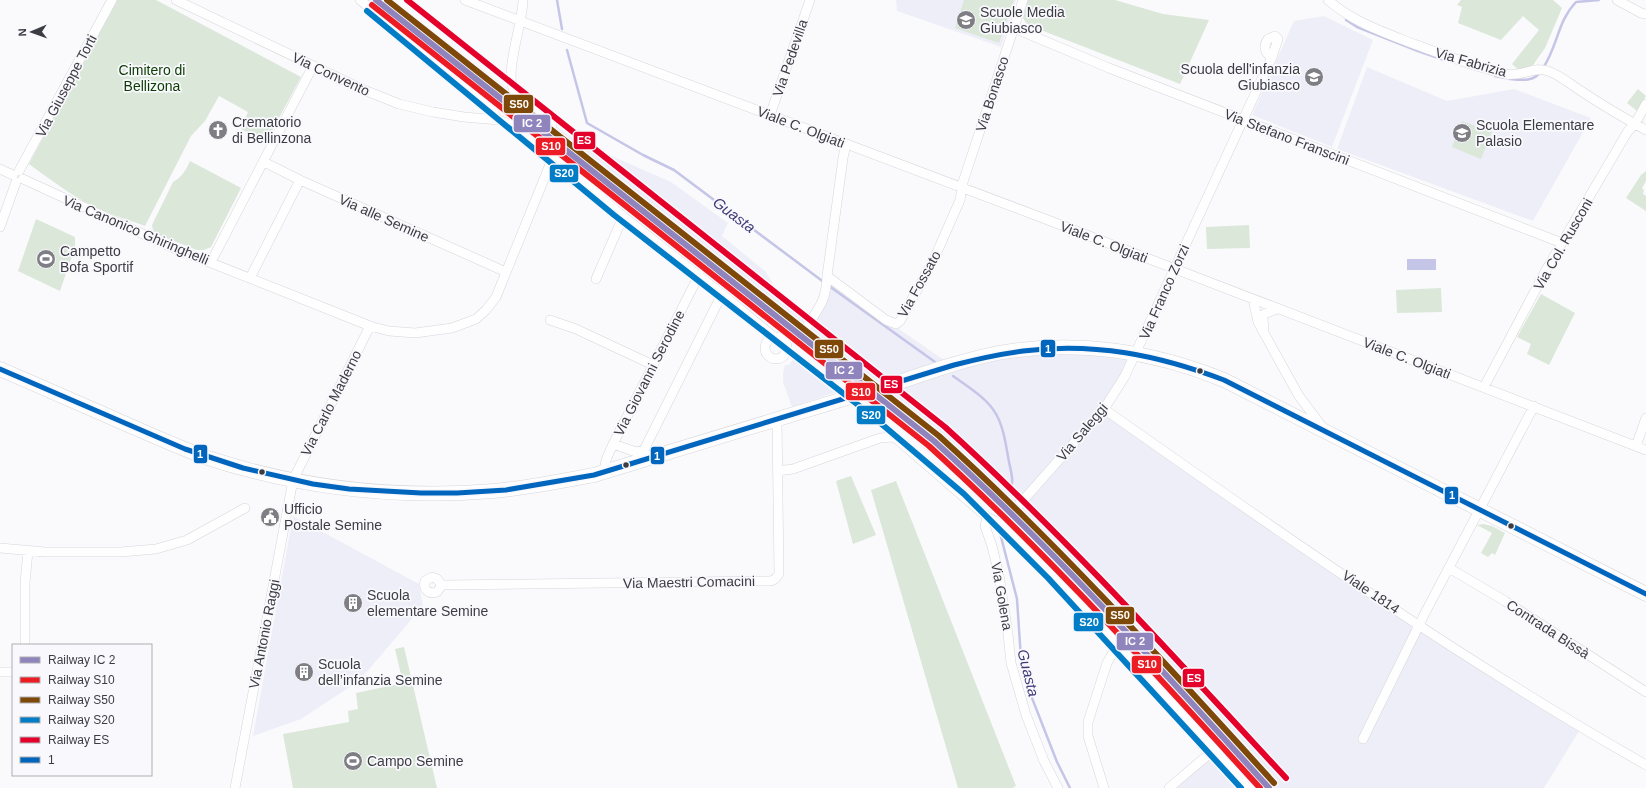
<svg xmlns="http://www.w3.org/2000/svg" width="1646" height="788" viewBox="0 0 1646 788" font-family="Helvetica,sans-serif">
  <rect width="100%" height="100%" fill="#fafafc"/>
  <path fill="#eeeef8" d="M365 0H393L507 88 512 95 575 140 671 182 728 223 722 236 765 271 784 301 812 324 831 283 896 324 899 329 944 360 998 353H1137L1104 408 1244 508 1581 728 1544 788H1169L1216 748 1041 560 982 498 901 429 868 404 511 119Z
    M896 0H1016L1001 47 897 11Z
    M1324 16 1373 40 1332 147 1252 115 1294 21Z
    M1367 67 1447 101 1514 89 1591 118 1533 221 1337 149Z
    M797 354 799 355 842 390 792 407 783 382V373L785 365H789Z
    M293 516 419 584 423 606 359 681 301 719 253 736Z"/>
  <path fill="#dae7d9" d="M117 0H156L301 77 266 142 241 129 248 112 219 96 205 121 191 136 145 226C125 219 104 212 85 202 65 191 47 177 29 164Z
    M964 0H1014L999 43 955 28Z
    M1028 0H1115L1163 14 1209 20 1180 84 1033 27 1026 23 1023 18Z
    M1461 0H1553L1562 8 1545 48 1533 65 1521 72 1512 64 1539 30 1523 16 1501 40 1458 23 1462 7 1457 5Z
    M1638 89 1646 96 1637 111 1627 103Z
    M1462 121 1492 132 1481 159 1452 147Z
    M190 161 241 188 211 247 204 250H197L156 234 153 230 152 225 173 182C182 177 186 170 190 161Z
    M1646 171V181L1642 188 1644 190 1643 194 1646 196V211L1626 198 1641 175Z
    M36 219 75 237V247L60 291 18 271Z
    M1249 225 1250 248 1207 249 1206 227Z
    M1441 288 1442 312 1397 313 1396 290Z
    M1541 294 1575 313 1549 365 1527 354 1531 344 1517 337Z
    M851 476 876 535 853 544 836 481Z
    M896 481 1016 786 1012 788H958L871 490Z
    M1483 524 1492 526 1505 533 1495 555 1492 553 1488 557 1481 553 1492 533 1477 525Z
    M404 647 437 788H293L283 734 349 722 348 711 358 709 356 693 403 683 395 649Z"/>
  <path fill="#c5c5e8" d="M1407 259H1436V270H1407Z"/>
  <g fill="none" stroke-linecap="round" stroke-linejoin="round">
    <path stroke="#c5c5e8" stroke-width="2.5" d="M557 0 562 29
      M1346 20 1357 27 1418 51 1444 60
      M567 50 587 123 643 155 674 170 825 283
      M1543 68C1558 46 1557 22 1576 2L1599 0
      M1495 76 1505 78
      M1510 79C1521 80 1534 82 1540 72
      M829 286 935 362
      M953 376C968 387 987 398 996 414 1004 428 1006 446 1009 462 1011 472 1015 483 1009 491
      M999 529 1017 599 1021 659 1032 698 1048 739 1057 762 1070 788"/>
    <path stroke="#d4d4d7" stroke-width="9" stroke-dasharray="9 4.5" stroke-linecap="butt" d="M552 127 554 151
      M794 342 807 326
      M1004 522 1019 505"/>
    <path stroke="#d4d4d7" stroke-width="14" stroke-dasharray="14 7" stroke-linecap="butt" d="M850 397 879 389"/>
    <g stroke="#d6d6db" stroke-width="10">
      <path id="minor" d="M176 0 364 90 399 104 433 112 464 117 499 120 516 127 624 217 722 294 774 337
        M360 0 491 105 494 110 495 120
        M465 0 1040 217 1646 450
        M523 0C523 22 504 73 514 90 523 106 549 106 552 127
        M1328 0C1353 22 1383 32 1414 44 1444 55 1475 67 1506 74 1520 77 1535 66 1548 71 1560 75 1570 84 1581 91 1602 105 1624 118 1646 130
        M1617 0 1641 13 1646 14
        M1014 28 1109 68 1562 243
        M1275 36 1278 39 1272 57C1264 53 1263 46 1268 39Z
        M770 115 810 0
        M264 162 300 180 506 272
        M0 169 13 175
        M19 171 112 0
        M23 179 171 247 370 326 389 331 415 333 452 328 476 319 486 310 496 297 551 162 554 151
        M0 227 16 182
        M211 262 313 66
        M827 276 886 320 896 324 900 321 934 259 960 200 963 182 1023 0
        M250 278 300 180
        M596 279 619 226 624 217
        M1253 299 1258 322 1280 362 1299 396 1323 428
        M550 320 576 329 653 365
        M807 326C820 306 826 301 827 276L843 158 846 144
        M1264 328 1263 320 1264 314 1277 309
        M765 348a11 11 0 1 1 22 0a11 11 0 1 1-22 0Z
        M1484 387 1546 270 1628 131 1635 124 1646 104
        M1104 409C1280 533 1458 658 1646 765
        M613 444 636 452 644 450 722 294
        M1636 446 1646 418
        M777 471 793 469 880 438 893 437 898 440 987 517 1006 527 1194 725 1250 788
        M604 472 606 460 613 444 699 275
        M1019 505 1104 409 1125 376 1272 57
        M987 517 985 526 992 546 999 575 1008 634 1011 663 1026 715 1044 761 1058 788
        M0 548 45 552H121L156 549 187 540 245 508
        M1449 568 1505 601 1646 692
        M432 577 437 579 442 585 437 592C428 595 423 589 425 581Z
        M442 585 771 581 775 579 779 574 777 420
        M25 645V583L28 551
        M0 672H13
        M1363 739 1424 615 1534 406
        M235 788 293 480 370 326
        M1104 788 1088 736V722L1107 663 1118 644
        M1169 788 1216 748"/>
    </g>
    <g stroke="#d6d6db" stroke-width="15">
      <path id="primary" d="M0 369C39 386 78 403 117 420 147 433 177 447 208 458 300 488 397 499 493 491 527 488 561 481 594 475L850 397
        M879 389C918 376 958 361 998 353 1075 339 1153 351 1224 380L1646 594"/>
    </g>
    <use href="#minor" stroke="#fefeff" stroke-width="9"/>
    <use href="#primary" stroke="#fefeff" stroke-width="14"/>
    <g stroke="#f9f9fd" stroke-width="8">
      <path id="bus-1" d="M0 369 185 449 243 468 313 484 349 489 421 493H457L506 490 594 475 954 365C977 359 1000 354 1023 351 1094 342 1158 355 1224 380L1646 594"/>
    </g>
    <use href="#bus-1" stroke="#0065bd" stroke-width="5"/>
    <g stroke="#f9f9fd" stroke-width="9">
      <path id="rail-1" d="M376 0 934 441C1054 549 1161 669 1269 788"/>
    </g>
    <g stroke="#f9f9fd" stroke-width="9">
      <path id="rail-2" d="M372 5 929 446C1047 553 1153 671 1260 788"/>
    </g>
    <g stroke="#f9f9fd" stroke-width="9">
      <path id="rail-3" d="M387 0 939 436C1058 544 1166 664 1274 783"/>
    </g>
    <g stroke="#f9f9fd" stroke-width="9">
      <path id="rail-4" d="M367 11 614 215 871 415 964 494 1048 578 1241 788"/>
    </g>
    <g stroke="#f9f9fd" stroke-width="9">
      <path id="rail-5" d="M407 0 945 427C1066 537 1175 658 1286 778"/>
    </g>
    <use href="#rail-1" stroke="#9084bd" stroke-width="6"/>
    <use href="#rail-2" stroke="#ed1c24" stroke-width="6"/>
    <use href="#rail-3" stroke="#7d4808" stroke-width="6"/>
    <use href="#rail-4" stroke="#007dc6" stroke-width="6"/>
    <use href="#rail-5" stroke="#e4002b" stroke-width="6"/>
  </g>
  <defs>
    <g id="school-disc" transform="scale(1)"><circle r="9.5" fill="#7e7e84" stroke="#f9f9fd"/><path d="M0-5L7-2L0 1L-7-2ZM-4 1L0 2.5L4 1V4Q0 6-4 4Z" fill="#fff"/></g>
    <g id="church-disc" transform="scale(1)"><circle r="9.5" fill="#7e7e84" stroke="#f9f9fd"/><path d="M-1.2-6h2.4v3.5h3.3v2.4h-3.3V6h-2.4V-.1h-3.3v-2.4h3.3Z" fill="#fff"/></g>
    <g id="stadium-disc" transform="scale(1)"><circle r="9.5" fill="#7e7e84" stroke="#f9f9fd"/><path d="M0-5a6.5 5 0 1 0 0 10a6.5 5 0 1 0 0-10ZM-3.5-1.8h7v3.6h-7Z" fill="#fff"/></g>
    <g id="civic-disc" transform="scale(1)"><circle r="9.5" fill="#7e7e84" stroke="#f9f9fd"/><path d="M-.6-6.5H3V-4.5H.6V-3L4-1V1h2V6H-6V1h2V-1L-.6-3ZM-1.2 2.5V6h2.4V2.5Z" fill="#fff"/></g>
    <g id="building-disc" transform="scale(1)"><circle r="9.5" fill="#7e7e84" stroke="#f9f9fd"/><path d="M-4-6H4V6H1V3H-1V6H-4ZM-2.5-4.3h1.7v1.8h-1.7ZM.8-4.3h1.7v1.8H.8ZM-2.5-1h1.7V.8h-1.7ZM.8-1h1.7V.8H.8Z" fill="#fff"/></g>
  </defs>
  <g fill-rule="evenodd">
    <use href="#school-disc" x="966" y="20"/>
    <use href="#school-disc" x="1314" y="77"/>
    <use href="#church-disc" x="218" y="130"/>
    <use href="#school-disc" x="1462" y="133"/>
    <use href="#stadium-disc" x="46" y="259"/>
    <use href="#civic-disc" x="270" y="517"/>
    <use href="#building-disc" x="353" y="603"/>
    <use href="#building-disc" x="304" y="672"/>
    <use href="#stadium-disc" x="353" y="761"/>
  </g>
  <g fill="#3c3c43" stroke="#f9f9fd" stroke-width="1.5">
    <circle cx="1200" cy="371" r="3.5"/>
    <circle cx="626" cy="465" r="3.5"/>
    <circle cx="262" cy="472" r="3.5"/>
    <circle cx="1511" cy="526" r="3.5"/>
  </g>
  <g text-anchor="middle" stroke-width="3.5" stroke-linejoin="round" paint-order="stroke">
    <g font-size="14" fill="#3c3c43" stroke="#f9f9fd" text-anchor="start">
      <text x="980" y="17">Scuole Media<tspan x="980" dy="16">Giubiasco</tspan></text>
      <text x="1300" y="74" text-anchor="end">Scuola dell'infanzia<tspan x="1300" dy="16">Giubiasco</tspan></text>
      <text x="232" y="127">Crematorio<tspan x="232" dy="16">di Bellinzona</tspan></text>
      <text x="1476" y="130">Scuola Elementare<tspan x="1476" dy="16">Palasio</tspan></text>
      <text x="60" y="256">Campetto<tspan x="60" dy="16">Bofa Sportif</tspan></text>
      <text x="284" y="514">Ufficio<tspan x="284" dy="16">Postale Semine</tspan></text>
      <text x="367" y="600">Scuola<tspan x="367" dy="16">elementare Semine</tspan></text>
      <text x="318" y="669">Scuola<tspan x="318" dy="16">dell’infanzia Semine</tspan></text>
      <text x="367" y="766">Campo Semine</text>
    </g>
    <g font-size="14" fill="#3c3c43" stroke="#f9f9fd">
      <text transform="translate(790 58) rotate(-71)" y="5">Via Pedevilla</text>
      <text transform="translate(1471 62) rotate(16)" y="5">Via Fabrizia</text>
      <text transform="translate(331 74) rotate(25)" y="5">Via Convento</text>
      <text transform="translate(66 86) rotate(-62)" y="5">Via Giuseppe Torti</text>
      <text transform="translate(992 94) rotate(-72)" y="5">Via Bonasco</text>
      <text transform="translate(801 127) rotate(21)" y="5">Viale C. Olgiati</text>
      <text transform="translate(1287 137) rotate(21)" y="5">Via Stefano Franscini</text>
      <text transform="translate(384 218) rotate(24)" y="5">Via alle Semine</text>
      <text transform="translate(136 230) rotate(23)" y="5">Via Canonico Ghiringhelli</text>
      <text transform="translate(1104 242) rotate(21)" y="5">Viale C. Olgiati</text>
      <text transform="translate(1563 244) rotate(-60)" y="5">Via Col. Rusconi</text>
      <text transform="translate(919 284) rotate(-61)" y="5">Via Fossato</text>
      <text transform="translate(1164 292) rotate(-66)" y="5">Via Franco Zorzi</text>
      <text transform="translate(1407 358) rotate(21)" y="5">Viale C. Olgiati</text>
      <text transform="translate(649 373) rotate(-63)" y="5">Via Giovanni Serodine</text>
      <text transform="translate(331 403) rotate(-63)" y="5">Via Carlo Maderno</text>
      <text transform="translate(1082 432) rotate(-50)" y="5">Via Saleggi</text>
      <text transform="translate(689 582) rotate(-1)" y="5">Via Maestri Comacini</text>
      <text transform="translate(1371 592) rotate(34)" y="5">Viale 1814</text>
      <text transform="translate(1002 596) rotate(80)" y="5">Via Golena</text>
      <text transform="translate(1548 629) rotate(33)" y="5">Contrada Bissà</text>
      <text transform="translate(264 634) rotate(-79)" y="5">Via Antonio Raggi</text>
    </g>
    <g font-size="14" fill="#093a00" stroke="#f9f9fd">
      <text x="152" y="75">Cimitero di<tspan x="152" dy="16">Bellizona</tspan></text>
    </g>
    <g font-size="15" font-style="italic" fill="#403b77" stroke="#f9f9fd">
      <text transform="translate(734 215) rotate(37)" y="5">Guasta</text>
      <text transform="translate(1028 673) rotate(76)" y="5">Guasta</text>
    </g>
  </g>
  <g stroke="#f9f9fd" stroke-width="1.5">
    <rect x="503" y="94" width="31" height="20" rx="4" fill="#7d4808"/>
    <rect x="513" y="114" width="38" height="19" rx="4" fill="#9084bd"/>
    <rect x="573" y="131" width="23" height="19" rx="4" fill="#e4002b"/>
    <rect x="535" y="137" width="31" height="19" rx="4" fill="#ed1c24"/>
    <rect x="549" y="164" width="30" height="19" rx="4" fill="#007dc6"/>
    <rect x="1040" y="339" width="16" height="19" rx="4" fill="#0065bd"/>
    <rect x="814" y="339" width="30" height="20" rx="4" fill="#7d4808"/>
    <rect x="825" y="361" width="38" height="19" rx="4" fill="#9084bd"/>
    <rect x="880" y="375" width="23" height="19" rx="4" fill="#e4002b"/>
    <rect x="845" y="382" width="31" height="19" rx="4" fill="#ed1c24"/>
    <rect x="856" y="405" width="30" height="20" rx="4" fill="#007dc6"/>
    <rect x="193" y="444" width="15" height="20" rx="4" fill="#0065bd"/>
    <rect x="650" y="446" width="15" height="19" rx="4" fill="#0065bd"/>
    <rect x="1444" y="486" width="15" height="19" rx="4" fill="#0065bd"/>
    <rect x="1105" y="606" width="30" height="19" rx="4" fill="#7d4808"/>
    <rect x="1073" y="612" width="31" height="20" rx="4" fill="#007dc6"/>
    <rect x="1116" y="632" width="38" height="19" rx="4" fill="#9084bd"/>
    <rect x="1131" y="655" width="31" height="19" rx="4" fill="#ed1c24"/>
    <rect x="1182" y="668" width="23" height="20" rx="4" fill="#e4002b"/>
  </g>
  <g font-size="11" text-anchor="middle" font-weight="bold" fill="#fff">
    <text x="519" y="108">S50</text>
    <text x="532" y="127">IC 2</text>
    <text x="584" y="144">ES</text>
    <text x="551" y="150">S10</text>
    <text x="564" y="177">S20</text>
    <text x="1048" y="353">1</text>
    <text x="829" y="353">S50</text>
    <text x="844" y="374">IC 2</text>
    <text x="891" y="388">ES</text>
    <text x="861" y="396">S10</text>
    <text x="871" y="419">S20</text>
    <text x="200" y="458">1</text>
    <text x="657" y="460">1</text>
    <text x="1452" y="499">1</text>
    <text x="1120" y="619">S50</text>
    <text x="1089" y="626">S20</text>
    <text x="1135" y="645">IC 2</text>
    <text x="1147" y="668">S10</text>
    <text x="1194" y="682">ES</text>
  </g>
  <rect x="12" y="644" width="140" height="132" fill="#f9f9fd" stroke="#adadb3"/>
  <rect x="20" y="657" width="20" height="6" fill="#9084bd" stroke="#adadb3"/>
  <text x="48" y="664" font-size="12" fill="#3c3c43">Railway IC 2</text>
  <rect x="20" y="677" width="20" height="6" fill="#ed1c24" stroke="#adadb3"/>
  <text x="48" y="684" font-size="12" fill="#3c3c43">Railway S10</text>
  <rect x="20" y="697" width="20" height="6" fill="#7d4808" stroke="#adadb3"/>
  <text x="48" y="704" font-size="12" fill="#3c3c43">Railway S50</text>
  <rect x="20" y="717" width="20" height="6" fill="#007dc6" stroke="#adadb3"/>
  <text x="48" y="724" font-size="12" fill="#3c3c43">Railway S20</text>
  <rect x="20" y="737" width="20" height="6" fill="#e4002b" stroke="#adadb3"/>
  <text x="48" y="744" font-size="12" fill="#3c3c43">Railway ES</text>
  <rect x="20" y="757" width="20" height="6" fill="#0065bd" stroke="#adadb3"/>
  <text x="48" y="764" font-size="12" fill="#3c3c43">1</text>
  <g transform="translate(32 32) rotate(268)" stroke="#f9f9fd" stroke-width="3" paint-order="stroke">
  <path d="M0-3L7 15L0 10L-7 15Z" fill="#3c3c43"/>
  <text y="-6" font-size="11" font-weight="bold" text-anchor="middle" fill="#3c3c43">N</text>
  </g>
</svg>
